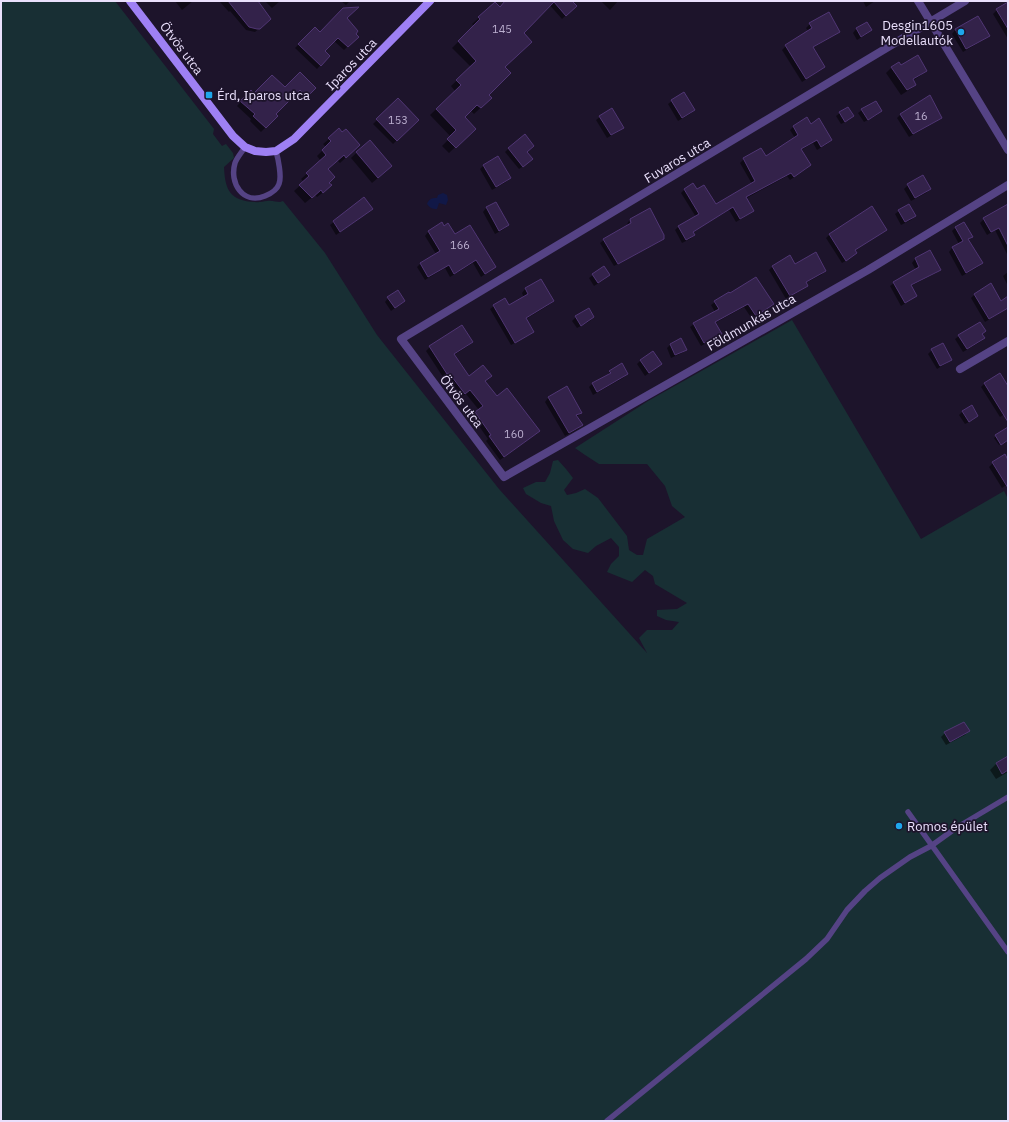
<svg xmlns="http://www.w3.org/2000/svg" width="1009" height="1122" viewBox="0 0 1009 1122" font-family="'IBM Plex Sans',sans-serif">
  <rect width="100%" height="100%" fill="#1d142b"/>
  <path fill="#182f34" d="M1 1H115L214 129 213 134 222 146 226 144 233 153 234 158 224 167C225 190 230 201 255 202 259 203 263 201 267 201 272 200 276 202 280 202L283 201 325 253 377 335 499 489 647 653 639 638 647 630H672L679 622 666 620 657 616V610L677 609 687 603 655 584 653 576 645 570 632 582 607 572 611 564 619 556V547L611 538 596 546 588 553 573 549 563 540 554 521 551 506 541 503 526 494 523 488 536 482H545L550 473 553 461 558 460 566 469 573 478 564 490 567 495 576 493 585 489 598 498 627 536 629 550 637 555H643L647 539 685 517 672 506 665 486 647 464H599L585 455 575 448 648 401 792 320 921 539 1004 491 1008 499V1121H1Z"/>
  <path fill="#111847" d="M443 193 447 195 448 200 446 205 439 203 437 209C432 209 430 208 427 204 429 199 431 198 437 198L438 195Z"/>
  <path fill="#0007" d="M175 1H193L182 10Z
    M221 1H257L266 23 255 32 246 30 230 11 229 12 220 2Z
    M265 1H280L272 8Z
    M341 1H350L346 5Z
    M507 1H533L522 33 488 95 491 98 474 114 470 110 463 117 474 129 449 153 442 146 451 137 430 115 455 91 451 86 471 67 452 48 474 26 472 24 495 3 500 8Z
    M549 1H571L576 6 562 19 547 2Z
    M601 1H618L610 10Z
    M863 1H875L866 7Z
    M1008 3V39L993 14 997 10Z
    M978 17 988 35 985 39 963 52 952 34 955 30Z
    M346 18 354 34 357 37 344 50 334 41 324 51 329 56 317 69 295 48 315 28 320 33Z
    M866 23 871 30 867 34 857 40 853 33 856 29Z
    M810 24 839 31 835 35 812 48 824 66 820 70 802 82 782 50 786 46 809 32 806 28Z
    M901 66 926 70 920 76 912 81 915 85 909 90 901 95 886 73 892 67Z
    M314 88 302 100 295 93 275 114 277 116 261 132 250 121 251 119 237 106 251 91 254 95Z
    M398 100 418 120 393 144 373 124Z
    M672 101 694 110 690 114 678 121 668 104Z
    M862 110 881 111 877 115 864 122 858 113Z
    M840 113 853 116 849 120 841 124 836 116Z
    M901 114 940 117 937 121 909 137 897 118Z
    M600 117 622 128 619 131 607 138 596 120Z
    M810 125 831 140 827 144 817 150 813 143 801 150 810 165 806 169 790 180 787 176 745 199 752 211 749 214 736 222 729 210 692 232 694 235 690 239 682 243 675 230 678 227 696 217 681 193 685 189 697 190 716 205 752 184 740 163 744 159 765 157 795 138 790 130 794 126Z
    M342 133 353 151 340 163 337 160 327 169 328 183 325 191 317 197 315 195 305 203 294 191 304 182 301 179 321 161 317 156 326 147 323 144 329 139Z
    M369 141 385 172 372 183 351 158Z
    M509 148 526 152 528 163 519 169 505 152Z
    M497 157 510 178 506 182 492 190 480 169 483 166Z
    M908 185 930 189 926 193 911 201 904 189Z
    M364 199 368 212 336 235 330 225Z
    M496 203 508 225 504 229 495 234 483 212 486 208Z
    M1008 208V256L995 230 987 235 980 223 984 219Z
    M899 211 915 216 911 220 901 225 895 214Z
    M629 221 633 227 663 238 659 242 614 266 600 243 604 240 628 226 627 224Z
    M442 224 444 227 495 267 491 270 481 277 473 263 450 277 445 268 425 280 417 267 421 263 436 254 425 236 428 232Z
    M956 227 971 236 968 240 981 263 978 267 962 276 949 252 952 248 959 244 952 231Z
    M830 234 854 250 856 253 852 257 842 263 826 238Z
    M929 251 939 270 936 273 911 286 916 295 912 299 901 306 890 286 894 283 916 270 912 263 915 259Z
    M794 265 825 271 821 275 805 283 807 286 803 289 786 299 769 270 773 266Z
    M1008 272V286L1003 276Z
    M593 275 605 279 594 286 589 278Z
    M540 280 553 301 549 305 526 319 533 331 529 335 511 345 490 309 494 306H509L524 298 522 293 525 289Z
    M990 285 1001 302 1007 308 1003 311 985 322 971 298 974 295Z
    M388 298 404 301 391 311 385 302Z
    M715 302 772 304 769 308 752 319 744 307 715 323 720 334 717 337 701 346 690 327 694 324 715 312 711 305Z
    M576 317H593L590 321 577 328 572 321Z
    M981 334 984 338 980 342 963 352 955 339 959 336Z
    M681 340 685 350 682 353 671 358 667 348 670 345Z
    M472 342 468 346 454 355 468 378 484 381 497 397 538 431 534 435 500 460 486 441 488 439 472 416 479 410 466 394 461 397 445 376 443 377 426 351 430 347Z
    M932 350 951 359 947 363 937 369 928 354Z
    M641 360 661 364 645 376 637 364Z
    M610 372 627 374 623 378 593 395 589 387 593 383 607 376Z
    M985 383 1008 388V412L1000 417 981 387Z
    M566 387 581 413 576 417 581 425 578 429 565 436 545 402 548 398Z
    M963 411 977 416 973 420 965 424 959 415Z
    M1008 428V440L999 445 994 438Z
    M1004 456 1008 462V484L1002 488 989 467 993 463Z
    M968 731 965 735 946 745 941 737 945 733Z
    M1008 757V772L996 779 990 770 996 764Z"/>
  <path fill="#33224a" stroke="#503674" d="M228 1H258L271 19 260 29H257L249 27Z
    M505 1H572L577 6 566 16 554 2 524 33 532 42 505 67 511 73 489 95 492 98 481 108 477 105 465 117 476 129 456 148 447 139 456 130 436 109 461 85 456 80 476 61 458 41 480 19 478 17 495 2 500 7Z
    M1008 2V29L996 9Z
    M359 7 347 18 358 31 356 34 359 37 348 47 338 38 325 51 330 56 321 66 298 44 315 27 320 32 343 8Z
    M829 12 840 32 813 47 825 67 806 79 785 45 812 28 809 23Z
    M978 16 990 36 966 49 955 29Z
    M867 22 872 30 861 37 856 28Z
    M918 55 927 71 913 79 916 85 907 90 891 67 899 62 901 65Z
    M300 72 316 88 307 97 300 90 276 114 278 116 266 128 253 116 255 114 240 101 251 90 254 93 272 75 285 87Z
    M684 92 695 110 682 118 671 100Z
    M930 95 942 118 913 134 900 114Z
    M398 98 419 120 397 141 376 119Z
    M876 101 882 111 868 120 861 109Z
    M848 107 854 116 845 122 839 112Z
    M612 108 624 128 611 135 599 116Z
    M807 117 811 124 819 118 832 140 821 147 817 140 801 149 811 165 794 177 791 173 746 197 754 211 740 219 733 207 693 232 695 235 686 240 678 226 699 214 684 189 693 183 697 189 704 185 716 204 755 181 743 158 761 148 766 156 798 135 793 126Z
    M339 128 342 132 346 129 360 145 346 158 344 155 328 169 335 177 329 183 332 185 323 193 321 190 312 198 299 185 309 176 306 173 326 155 322 150 331 141 328 138Z
    M525 134 534 146 527 152 533 159 523 167 508 148Z
    M370 140 392 166 378 178 356 152Z
    M498 156 511 178 496 187 483 165Z
    M923 175 931 189 915 198 907 184Z
    M364 197 373 209 340 232 333 221Z
    M496 202 509 225 499 231 486 207Z
    M909 204 916 216 905 222 898 210Z
    M1008 204V246L999 228 991 232 983 218Z
    M872 206 887 230 855 250 857 253 846 261 829 234Z
    M650 208 664 235V239L618 264 603 239 631 223 630 219Z
    M442 222 444 226 448 223 455 234 470 225 496 267 485 274 476 260 454 274 449 265 428 277 420 263 440 251 428 231Z
    M964 222 973 237 968 239 983 263 966 273 952 247 963 241 955 227Z
    M930 250 941 270 911 285 917 296 905 303 893 282 919 267 915 258Z
    M816 252 826 271 806 282 808 286 790 296 772 266 790 255 795 264Z
    M604 266 610 275 598 283 592 274Z
    M756 277 774 304 756 316 748 304 715 322 722 334 704 343 693 323 719 309 714 301 729 292 730 293Z
    M541 279 554 301 526 318 534 332 515 343 493 305 505 298 509 305 528 294 525 288Z
    M991 283 1001 301 1008 296V308L989 319 974 294Z
    M398 290 405 301 395 308 387 297Z
    M589 308 594 317 581 326 575 316Z
    M980 322 986 331 982 334 985 338 967 349 958 335Z
    M462 325 473 342 454 354 469 376 483 365 492 376 485 381 497 396 507 388 540 431 504 457 489 436 491 435 475 412 483 406 470 390 465 394 449 373 447 374 429 346Z
    M681 338 687 350 675 355 670 344Z
    M943 343 952 360 940 366 931 349Z
    M653 351 662 364 649 373 640 360Z
    M622 363 628 374 597 392 592 383 611 373 609 371Z
    M1000 373 1008 386V422L984 383Z
    M567 386 582 413 576 415 583 425 569 433 548 397Z
    M972 405 978 416 969 422 962 411Z
    M1008 427V440L1001 445 995 435Z
    M1005 454 1008 460V488L992 462Z
    M964 722 970 731 950 742 944 732Z
    M1008 756V770L1002 774 996 763Z"/>
  <g fill="none" stroke-linecap="round" stroke-linejoin="round">
    <path stroke="#554385" stroke-width="5.5" d="M245 147C242 152 237 157 235 163 229 183 243 205 265 196 270 194 277 190 279 184 282 177 278 158 276 151
      M908 812 1008 952
      M607 1121 806 959 827 939 847 910 865 891 880 878 910 857 931 846 956 828 1008 797"/>
    <path stroke="#554385" stroke-width="8" d="M918 1 1008 150
      M965 1 401 339 504 477 868 270 1008 185
      M960 369 1008 341"/>
    <path stroke="#9e80f4" stroke-width="8" d="M130 1 233 136 245 147 255 151 266 152 276 151 294 139 430 1"/>
  </g>
  <g fill="#1ea7eb" stroke="#1d142b" stroke-width="1.5">
    <circle cx="961" cy="32" r="4"/>
    <rect x="205" y="91" width="8" height="8" rx="2"/>
    <circle cx="899" cy="826" r="4"/>
  </g>
  <g text-anchor="middle" stroke-width="3.5" stroke-linejoin="round" paint-order="stroke">
    <g font-size="11" fill="#bcb0d0">
      <text x="502" y="33">145</text>
      <text x="921" y="120">16</text>
      <text x="398" y="124">153</text>
      <text x="460" y="249">166</text>
      <text x="514" y="438">160</text>
    </g>
    <g font-size="13" fill="#eae0fc" stroke="#1d142b" text-anchor="start">
      <text x="953" y="30" text-anchor="end">Desgin1605<tspan x="953" dy="15">Modellautók</tspan></text>
      <text x="217" y="100">Érd, Iparos utca</text>
      <text x="907" y="831">Romos épület</text>
    </g>
    <g font-size="13" fill="#eae0fc" stroke="#1d142b">
      <text transform="translate(182 48) rotate(53)" y="5">Ötvös utca</text>
      <text transform="translate(351 64) rotate(-46)" y="5">Iparos utca</text>
      <text transform="translate(677 160) rotate(-31)" y="5">Fuvaros utca</text>
      <text transform="translate(751 322) rotate(-30)" y="5">Földmunkás utca</text>
      <text transform="translate(462 401) rotate(53)" y="5">Ötvös utca</text>
    </g>
  </g>
  <rect width="1009" height="1122" fill="none" stroke="#eae0fc" stroke-width="4"/>
</svg>
